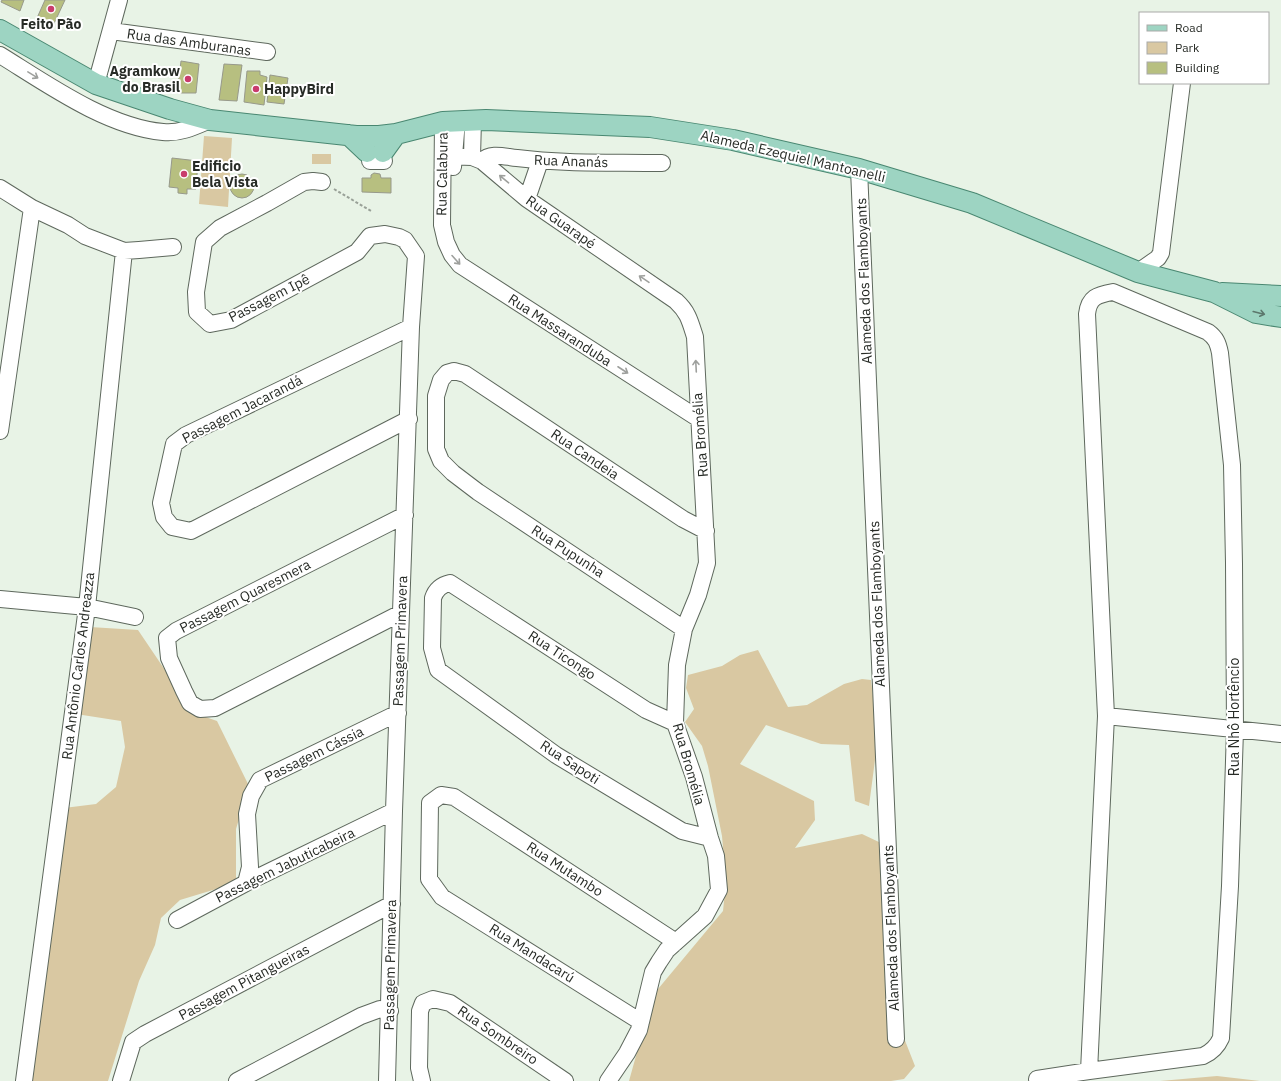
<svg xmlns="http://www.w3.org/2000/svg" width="1281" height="1081" viewBox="0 0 1281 1081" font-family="'IBM Plex Sans',sans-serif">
  <rect width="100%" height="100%" fill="#e8f3e6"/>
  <path fill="#d9c8a2" d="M204 136 232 138 228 207 199 204Z
    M312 154H331V164H312Z
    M90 627 138 630 194 713 217 721 249 786 236 829V883L180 900 161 918 155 945 139 981 108 1081H32L64 808 96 804 116 787 125 747 121 721 76 714Z
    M758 650 788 707 807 705 844 684 862 679 871 680 878 737 869 806 855 801 849 745 821 744 766 725 740 764 814 801 815 820 795 848 862 834 881 843 891 1005 915 1066 904 1079 891 1081H629L653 995 723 911 726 882 722 836 708 766 702 746 685 722 694 709 686 688 688 675 722 666 740 655Z
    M1217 1076 1260 1081H1160Z"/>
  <path fill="#b7bf80" stroke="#97998b" d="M2 0H24L20 11 1 2Z
    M45 0H65L51 30 47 29 49 24 37 18Z
    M181 61 199 64 196 93H177Z
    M224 64 242 65 237 101 219 100Z
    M247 71H260V75L267 77 264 105 244 102Z
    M270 75 288 78 284 104 267 102Z
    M172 158 198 161 196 189H187V194L178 193V188L169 187Z
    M374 173 380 174 381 178H391V193L362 192V178H371V175Z
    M230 186a12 12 0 1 1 24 0a12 12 0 1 1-24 0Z"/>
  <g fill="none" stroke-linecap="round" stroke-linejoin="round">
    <g stroke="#5e685d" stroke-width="18">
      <path id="minor" d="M111 31 267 52
        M0 55C47 84 107 127 163 132 180 134 196 126 210 120
        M96 84 119 0
        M443 122 442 225 446 242 452 255 460 265 699 419
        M443 156 472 157 482 161 527 199 676 301C688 312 690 321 695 337L707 563 698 595 684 629 677 665 675 723 694 777 710 838 716 856 719 890 705 916 667 950 659 962 653 972 639 1030 627 1053 608 1081
        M472 157 473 120
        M370 161H384
        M482 161C491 152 505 157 517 158 565 164 614 162 662 163
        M453 167 457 121
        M859 169 896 1039
        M322 182 313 181 304 182 267 203 220 228 204 242 196 292 197 312 210 324 231 320 357 252 370 236 385 234 399 237 405 240 416 256 411 327 394 811 387 1081
        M0 188 32 208 68 225 85 236 124 251 139 250 173 247
        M527 199 540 161
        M1138 272 1158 258 1161 253 1182 83
        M409 419 191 531 172 527 164 517 161 503 174 444 186 435 411 327
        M0 431 32 208
        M0 599 87 607 135 617
        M401 613 215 708 200 709 190 703 184 691 169 658 167 638 176 631 405 515
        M684 629 478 492 453 473 441 461 436 449V396L441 380 447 373 454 371 465 374 683 519 706 531
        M1106 716 1281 734
        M675 723 646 710 450 583C441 585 436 589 433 598L432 648 438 670 556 755 682 831 710 838
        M246 883 250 867 247 814 251 796 260 780 398 713
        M177 920 246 883 394 811
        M641 1022 442 897 429 879 430 803 441 795 454 797 676 942
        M1037 1079 1089 1071 1203 1056C1212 1052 1217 1047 1221 1038L1230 886 1235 730 1234 563 1232 465 1220 353C1218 343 1216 338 1208 332L1113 292C1097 295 1089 297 1087 314L1106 716 1089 1071
        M24 1081 87 607 124 251
        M121 1081 133 1042 145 1034 392 904
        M237 1081 361 1016 380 1009 390 1011
        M422 1081 419 1068 420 1011 423 1003 433 999 450 1003 565 1081"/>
    </g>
    <g stroke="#498771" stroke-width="22">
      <path id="major" d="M0 30 96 84 170 109 210 120 356 136H379L396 134 443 122 486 120 650 127 733 140 859 169 972 203 1138 272 1214 292 1256 313 1281 317
        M349 135 367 152
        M383 152 396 134
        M1222 293 1281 296"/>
    </g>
    <path stroke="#99a198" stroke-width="2" stroke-dasharray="3 2" stroke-linecap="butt" d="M334 189 371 211"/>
    <use href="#minor" stroke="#fff" stroke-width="16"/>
    <use href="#major" stroke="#9dd4c2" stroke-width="20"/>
  </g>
  <defs><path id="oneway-shaft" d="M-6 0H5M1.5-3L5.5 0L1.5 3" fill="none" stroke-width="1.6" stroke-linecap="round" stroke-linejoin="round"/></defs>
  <g stroke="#9ea09d">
    <use href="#oneway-shaft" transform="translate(33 75) rotate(31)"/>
    <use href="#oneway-shaft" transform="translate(504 179) rotate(-140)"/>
    <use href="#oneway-shaft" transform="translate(456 260) rotate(48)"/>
    <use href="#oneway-shaft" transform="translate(644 279) rotate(-146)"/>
    <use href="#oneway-shaft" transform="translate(696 366) rotate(-93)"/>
    <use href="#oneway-shaft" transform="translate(623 370) rotate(33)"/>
  </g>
  <use stroke="#5c776c" href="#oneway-shaft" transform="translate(1259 313) rotate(14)"/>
  <g fill="#c93c6c" stroke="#fff" stroke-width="1.5">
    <circle cx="51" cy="9" r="4"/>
    <circle cx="188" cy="79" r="4"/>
    <circle cx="256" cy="89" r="4"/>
    <circle cx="184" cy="174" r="4"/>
  </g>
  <g text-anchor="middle" stroke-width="4" stroke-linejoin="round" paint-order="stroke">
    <g font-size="14" font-weight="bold" fill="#272b26" stroke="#fff" text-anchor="start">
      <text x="51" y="29" text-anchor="middle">Feito Pão</text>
      <text x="180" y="76" text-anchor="end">Agramkow<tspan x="180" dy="16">do Brasil</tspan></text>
      <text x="264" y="94">HappyBird</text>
      <text x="192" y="171">Edificio<tspan x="192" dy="16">Bela Vista</tspan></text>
    </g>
    <g font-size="14" fill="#272b26" stroke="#fff">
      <text transform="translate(189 42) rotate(8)" y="5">Rua das Amburanas</text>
      <text transform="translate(793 156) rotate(13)" y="5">Alameda Ezequiel Mantoanelli</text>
      <text transform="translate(571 161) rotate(2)" y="5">Rua Ananás</text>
      <text transform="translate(442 174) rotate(-89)" y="5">Rua Calabura</text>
      <text transform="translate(561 222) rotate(35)" y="5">Rua Guarapé</text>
      <text transform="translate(864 281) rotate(-92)" y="5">Alameda dos Flamboyants</text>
      <text transform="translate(269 298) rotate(-27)" y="5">Passagem Ipê</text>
      <text transform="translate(560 330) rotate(33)" y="5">Rua Massaranduba</text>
      <text transform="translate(242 409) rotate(-27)" y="5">Passagem Jacarandá</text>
      <text transform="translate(700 435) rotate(-94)" y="5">Rua Bromélia</text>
      <text transform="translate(585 454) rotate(34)" y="5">Rua Candeia</text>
      <text transform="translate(568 551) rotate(33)" y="5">Rua Pupunha</text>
      <text transform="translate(245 596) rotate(-27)" y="5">Passagem Quaresmera</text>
      <text transform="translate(877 604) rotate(-92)" y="5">Alameda dos Flamboyants</text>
      <text transform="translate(400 641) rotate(-88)" y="5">Passagem Primavera</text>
      <text transform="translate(562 655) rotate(33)" y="5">Rua Ticongo</text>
      <text transform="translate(78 666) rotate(-83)" y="5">Rua Antônio Carlos Andreazza</text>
      <text transform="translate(1234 717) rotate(-90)" y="5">Rua Nhô Hortêncio</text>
      <text transform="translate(314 754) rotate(-26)" y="5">Passagem Cássia</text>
      <text transform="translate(570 762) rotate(33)" y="5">Rua Sapoti</text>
      <text transform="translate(689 764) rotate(74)" y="5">Rua Bromélia</text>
      <text transform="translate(285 865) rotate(-26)" y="5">Passagem Jabuticabeira</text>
      <text transform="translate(565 869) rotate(33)" y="5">Rua Mutambo</text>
      <text transform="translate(891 928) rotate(-92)" y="5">Alameda dos Flamboyants</text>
      <text transform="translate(532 953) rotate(32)" y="5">Rua Mandacarú</text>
      <text transform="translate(390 965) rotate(-89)" y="5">Passagem Primavera</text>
      <text transform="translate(244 982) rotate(-28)" y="5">Passagem Pitangueiras</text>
      <text transform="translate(498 1035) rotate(34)" y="5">Rua Sombreiro</text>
    </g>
  </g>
  <rect x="1139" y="12" width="130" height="72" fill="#ffffff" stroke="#a9aaa8"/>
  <rect x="1147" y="25" width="20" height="6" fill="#9dd4c2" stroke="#a9aaa8"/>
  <text x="1175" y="32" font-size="12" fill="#272b26">Road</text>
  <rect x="1147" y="42" width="20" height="12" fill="#d9c8a2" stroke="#a9aaa8"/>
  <text x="1175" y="52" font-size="12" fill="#272b26">Park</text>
  <rect x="1147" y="62" width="20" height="12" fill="#b7bf80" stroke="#a9aaa8"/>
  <text x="1175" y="72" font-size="12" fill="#272b26">Building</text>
</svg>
